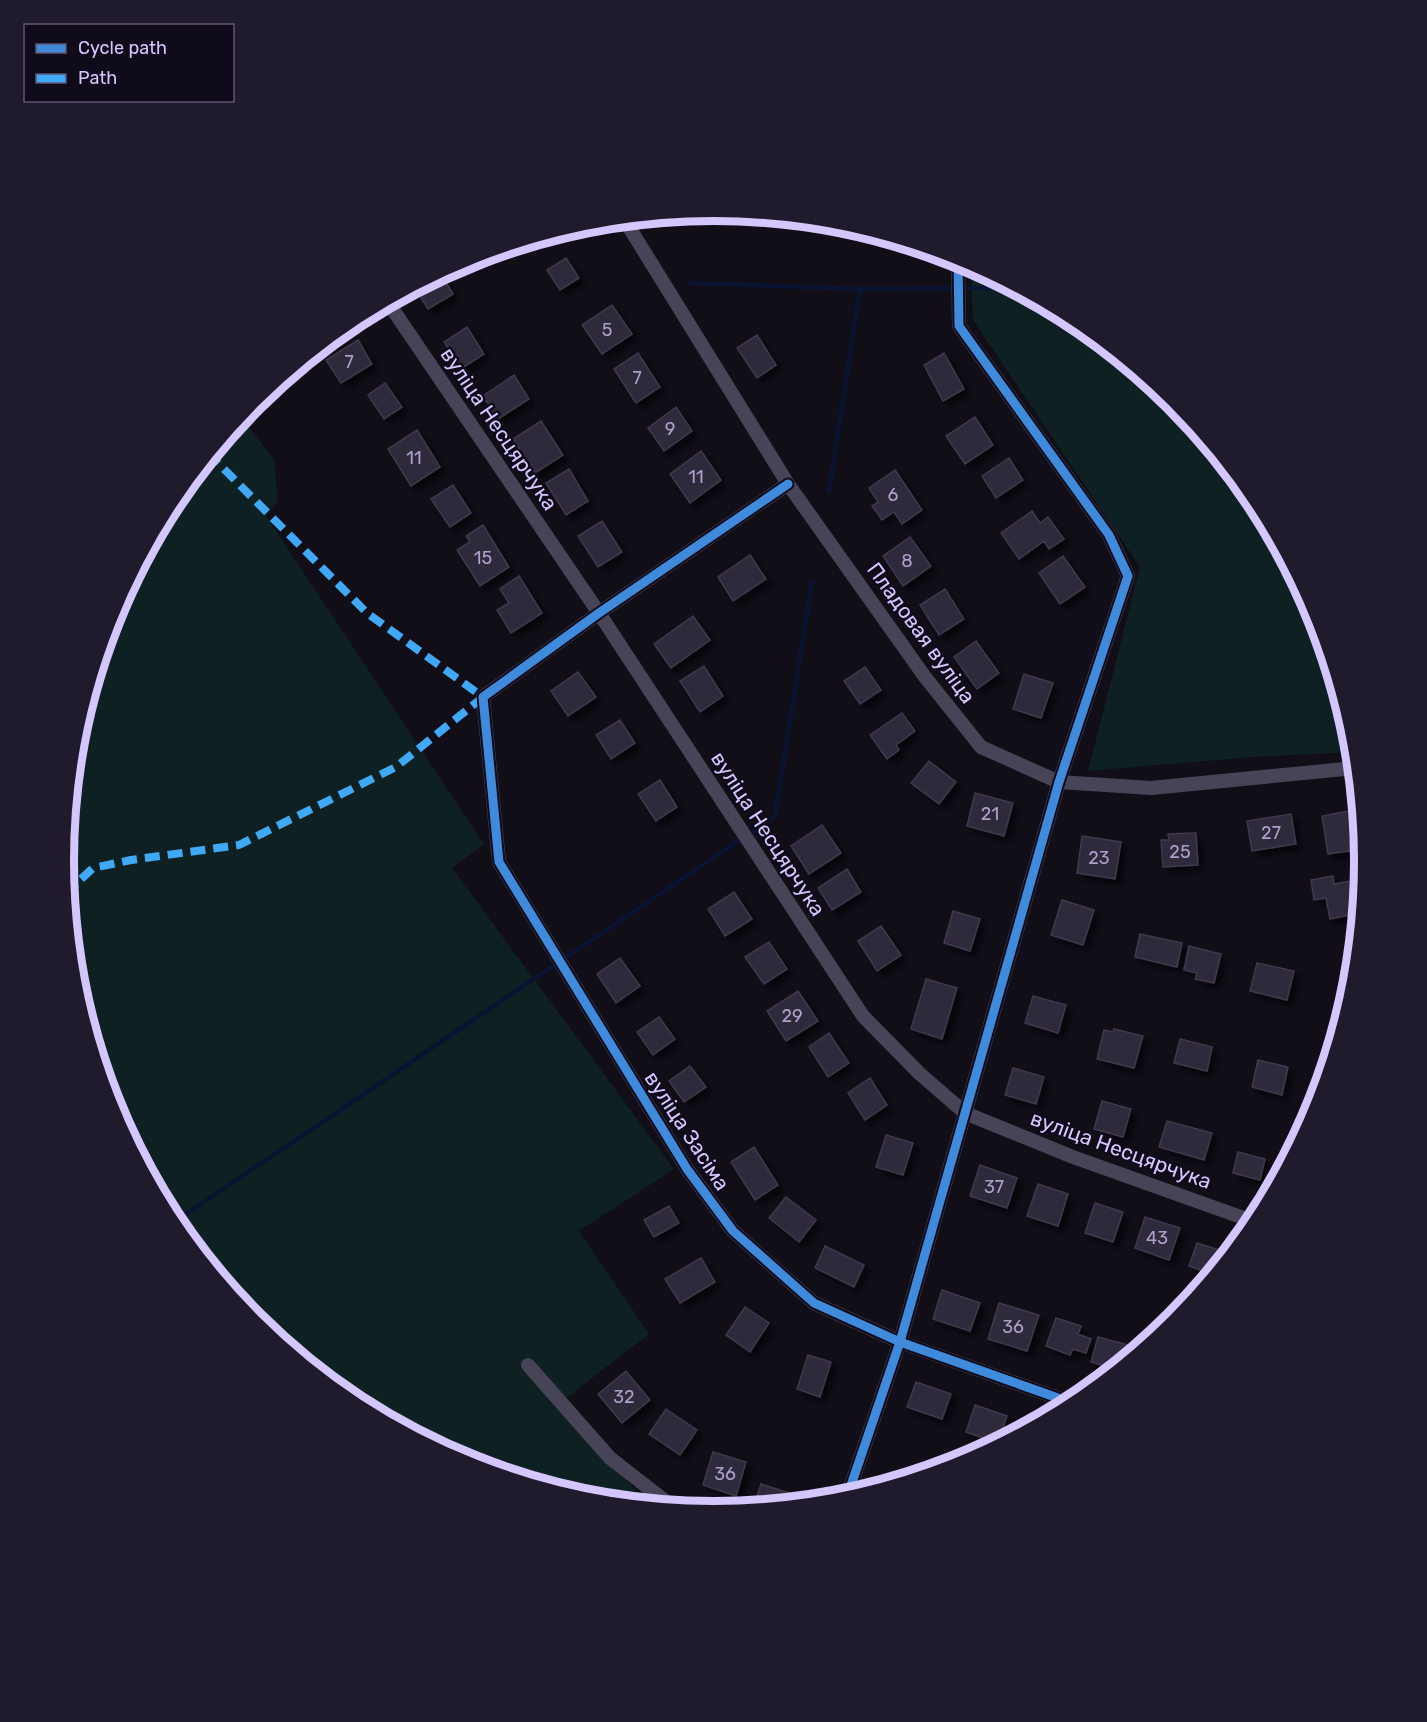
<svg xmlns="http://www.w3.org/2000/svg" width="1427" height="1722" viewBox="0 0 1427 1722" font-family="Rubik,sans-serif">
  <defs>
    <filter id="shadow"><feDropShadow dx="5.5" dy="5.5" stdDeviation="3" flood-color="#0009"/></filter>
  </defs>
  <rect width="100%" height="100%" fill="#110e18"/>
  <path fill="#0f2022" d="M985 272 1075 320 1174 401 1255 500 1315 612 1352 734 1353 752 1253 757 1088 771 1140 567 973 320 971 273Z
    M241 416 274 460 278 501 266 516 484 844 452 868 674 1169 579 1231 649 1334 556 1406 650 1505 586 1499 464 1462 352 1402 253 1321 172 1222 112 1110 75 988 66 892 63 861 76 734 113 612 173 499Z"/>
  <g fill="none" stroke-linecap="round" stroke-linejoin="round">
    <path stroke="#0b1332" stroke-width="4.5" d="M691 283 860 289 1014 288
      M829 492 860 289
      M173 1223 775 816 812 582"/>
  </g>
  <path fill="#2f2b3b" stroke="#3f384c" stroke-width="1.5" filter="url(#shadow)" d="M566 258 579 278 560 290 547 270Z
    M440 273 453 294 428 309 414 287Z
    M612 305 632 334 602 354 582 325Z
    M467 327 484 354 461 369 444 342Z
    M757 335 776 365 757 378 737 348Z
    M358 340 372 364 341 383 326 360Z
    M638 353 660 387 636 403 614 369Z
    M944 353 964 389 943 401 924 365Z
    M514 375 529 399 498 419 483 396Z
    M385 383 402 407 384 419 368 395Z
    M676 407 692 431 664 451 648 428Z
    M975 417 993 445 965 464 946 436Z
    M541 421 563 455 535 473 513 439Z
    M417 430 440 467 411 486 388 449Z
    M701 451 721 480 690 503 670 474Z
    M1009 458 1023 480 996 498 982 476Z
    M569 469 588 501 566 515 546 483Z
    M895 470 922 510 902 524 894 512 882 520 872 506 878 502 869 488Z
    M453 485 471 513 450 527 431 499Z
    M1032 511 1040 523 1048 517 1064 539 1049 549 1044 541 1019 559 1001 533Z
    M602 521 622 552 598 567 578 536Z
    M483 525 509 567 480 586 457 550 470 542 466 536Z
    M910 537 931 566 903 586 883 556Z
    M750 555 766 579 733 601 718 577Z
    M1063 556 1085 587 1060 604 1039 573Z
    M519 576 542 613 511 633 497 610 509 603 500 589Z
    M945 589 964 619 939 635 920 605Z
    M693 616 710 640 671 668 654 644Z
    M976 641 999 673 977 689 954 657Z
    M704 666 723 696 700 712 680 681Z
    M865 667 881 690 860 704 844 681Z
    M578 672 596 697 568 716 551 691Z
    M1024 674 1053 683 1041 718 1013 709Z
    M902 713 915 731 896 745 899 750 887 759 870 735Z
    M620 720 635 743 611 759 596 735Z
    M929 761 956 782 939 804 911 783Z
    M660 780 677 807 656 821 638 794Z
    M975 793 1013 803 1004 836 967 826Z
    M1349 811 1355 850 1328 854 1322 816Z
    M1291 814 1296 844 1252 851 1247 821Z
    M822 825 841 853 809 874 791 846Z
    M1196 833 1198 865 1163 867 1161 840H1169L1168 834Z
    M1082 836 1121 842 1115 879 1077 873Z
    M847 869 861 892 832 910 818 888Z
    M1333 876 1334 884 1362 879 1359 913 1330 919 1326 898 1314 900 1311 880Z
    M734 892 752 919 725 936 708 909Z
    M1062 900 1094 910 1083 945 1051 935Z
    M953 911 980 919 970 951 944 943Z
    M881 926 901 955 877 971 858 941Z
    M1140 934 1182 943 1177 967 1135 957Z
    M769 942 787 969 764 984 745 957Z
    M1189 946 1221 954 1214 983 1195 979 1197 973 1184 970Z
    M620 958 640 986 616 1003 597 974Z
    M1257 963 1294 971 1287 1000 1250 991Z
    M926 979 957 988 942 1039 911 1029Z
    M1352 979 1351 988 1347 1003 1342 981Z
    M798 991 818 1021 786 1041 767 1011Z
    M1033 996 1066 1005 1058 1033 1025 1023Z
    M659 1017 675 1039 653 1055 637 1032Z
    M1114 1029 1143 1036 1134 1068 1097 1059 1104 1030 1113 1032Z
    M829 1033 849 1063 828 1077 809 1047Z
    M1180 1039 1212 1047 1207 1071 1174 1063Z
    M1258 1060 1288 1067 1282 1095 1252 1087Z
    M690 1066 706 1087 684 1102 669 1081Z
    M1013 1068 1044 1077 1036 1104 1005 1095Z
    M870 1078 887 1105 865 1120 848 1093Z
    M1102 1101 1131 1109 1123 1137 1094 1129Z
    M1167 1121 1212 1133 1204 1160 1159 1147Z
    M886 1135 913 1143 903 1175 876 1167Z
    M754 1147 778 1185 755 1200 731 1162Z
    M1238 1152 1265 1159 1260 1180 1233 1173Z
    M980 1165 1017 1178 1007 1208 970 1196Z
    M1038 1184 1068 1194 1058 1226 1027 1216Z
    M786 1197 816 1220 799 1242 769 1218Z
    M1095 1203 1123 1212 1113 1242 1085 1233Z
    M669 1206 679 1223 654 1237 644 1220Z
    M1145 1217 1180 1228 1169 1260 1135 1248Z
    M1197 1243 1229 1253 1212 1274 1189 1266Z
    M825 1246 864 1265 854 1287 815 1268Z
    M701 1258 715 1282 680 1303 665 1279Z
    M942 1290 980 1303 970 1331 933 1319Z
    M999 1303 1039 1315 1027 1351 988 1339Z
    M745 1307 769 1323 750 1352 726 1335Z
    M1056 1318 1081 1326 1078 1334 1091 1339 1086 1353 1073 1349 1070 1355 1046 1346Z
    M1098 1337 1140 1348 1115 1369 1091 1362Z
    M808 1355 831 1362 820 1397 797 1389Z
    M626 1371 650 1400 622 1423 598 1394Z
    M916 1382 951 1394 942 1419 907 1407Z
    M975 1405 1007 1416 998 1443 966 1432Z
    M666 1409 697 1430 680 1455 649 1434Z
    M713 1452 746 1462 736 1496 703 1485Z
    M761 1484 789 1493 785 1504 753 1508Z"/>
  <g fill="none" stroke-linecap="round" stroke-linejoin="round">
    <path stroke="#474458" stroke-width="14" d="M624 219 788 484 925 677 981 747 1059 782 1151 788 1355 768
      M387 301 599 613 863 1016 919 1073 965 1113 1073 1157 1255 1222
      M788 484 599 613 483 697 499 862 687 1169 733 1231 814 1303 900 1342 1072 1403
      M528 1365 610 1458 673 1507
      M847 1497 900 1342 1059 782 1128 576 1109 535 959 326 958 259"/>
    <path stroke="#3fa9f5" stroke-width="8" stroke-dasharray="15 8" stroke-linecap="butt" d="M67 897 77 883 93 868 131 860 239 845 396 767 483 697 367 613 210 455"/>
    <g stroke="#100b1b" stroke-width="13">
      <path id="cycleway" d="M788 484 599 613 483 697 499 862 687 1169 733 1231 814 1303 900 1342 1072 1403
        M847 1497 900 1342 1059 782 1128 576 1109 535 959 326 958 259"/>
    </g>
    <use href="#cycleway" stroke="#408adc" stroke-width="9"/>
  </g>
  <g text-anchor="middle" stroke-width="5" stroke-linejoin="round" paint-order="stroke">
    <g font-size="18" fill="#aba0cc">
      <text x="607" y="336">5</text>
      <text x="349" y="368">7</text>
      <text x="637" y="384">7</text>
      <text x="670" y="435">9</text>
      <text x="414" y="464">11</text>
      <text x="696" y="483">11</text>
      <text x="893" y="501">6</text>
      <text x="483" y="564">15</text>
      <text x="907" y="567">8</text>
      <text x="990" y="820">21</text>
      <text x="1271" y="839">27</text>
      <text x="1180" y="858">25</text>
      <text x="1099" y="864">23</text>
      <text x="792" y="1022">29</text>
      <text x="994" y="1193">37</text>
      <text x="1157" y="1244">43</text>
      <text x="1013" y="1333">36</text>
      <text x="624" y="1403">32</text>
      <text x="725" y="1480">36</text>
    </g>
    <g font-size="21" fill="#d4c7fd" stroke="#100b1b">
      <text transform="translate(499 429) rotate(56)" y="7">вуліца Несцярчука</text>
      <text transform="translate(921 633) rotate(54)" y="7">Пладовая вуліца</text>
      <text transform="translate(768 834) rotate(57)" y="7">вуліца Несцярчука</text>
      <text transform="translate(687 1131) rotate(57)" y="7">вуліца Засіма</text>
      <text transform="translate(1121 1150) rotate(20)" y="7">вуліца Несцярчука</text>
    </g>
  </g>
  <path d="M0 0H1427V1722H0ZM74 861a640 640 0 1 1 1280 0a640 640 0 1 1-1280 0Z" fill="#201a2d" fill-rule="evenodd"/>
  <path fill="none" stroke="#d4c7fd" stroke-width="8" d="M74 861a640 640 0 1 1 1280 0a640 640 0 1 1-1280 0Z"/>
  <rect x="24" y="24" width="210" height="78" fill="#100b1b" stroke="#5e5675" stroke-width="1.5"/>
  <rect x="36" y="44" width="30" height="9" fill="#408adc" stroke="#5e5675" stroke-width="1.5"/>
  <text x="78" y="54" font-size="18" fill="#d4c7fd">Cycle path</text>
  <rect x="36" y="74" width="30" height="9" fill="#3fa9f5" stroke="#5e5675" stroke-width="1.5"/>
  <text x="78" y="84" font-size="18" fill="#d4c7fd">Path</text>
</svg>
